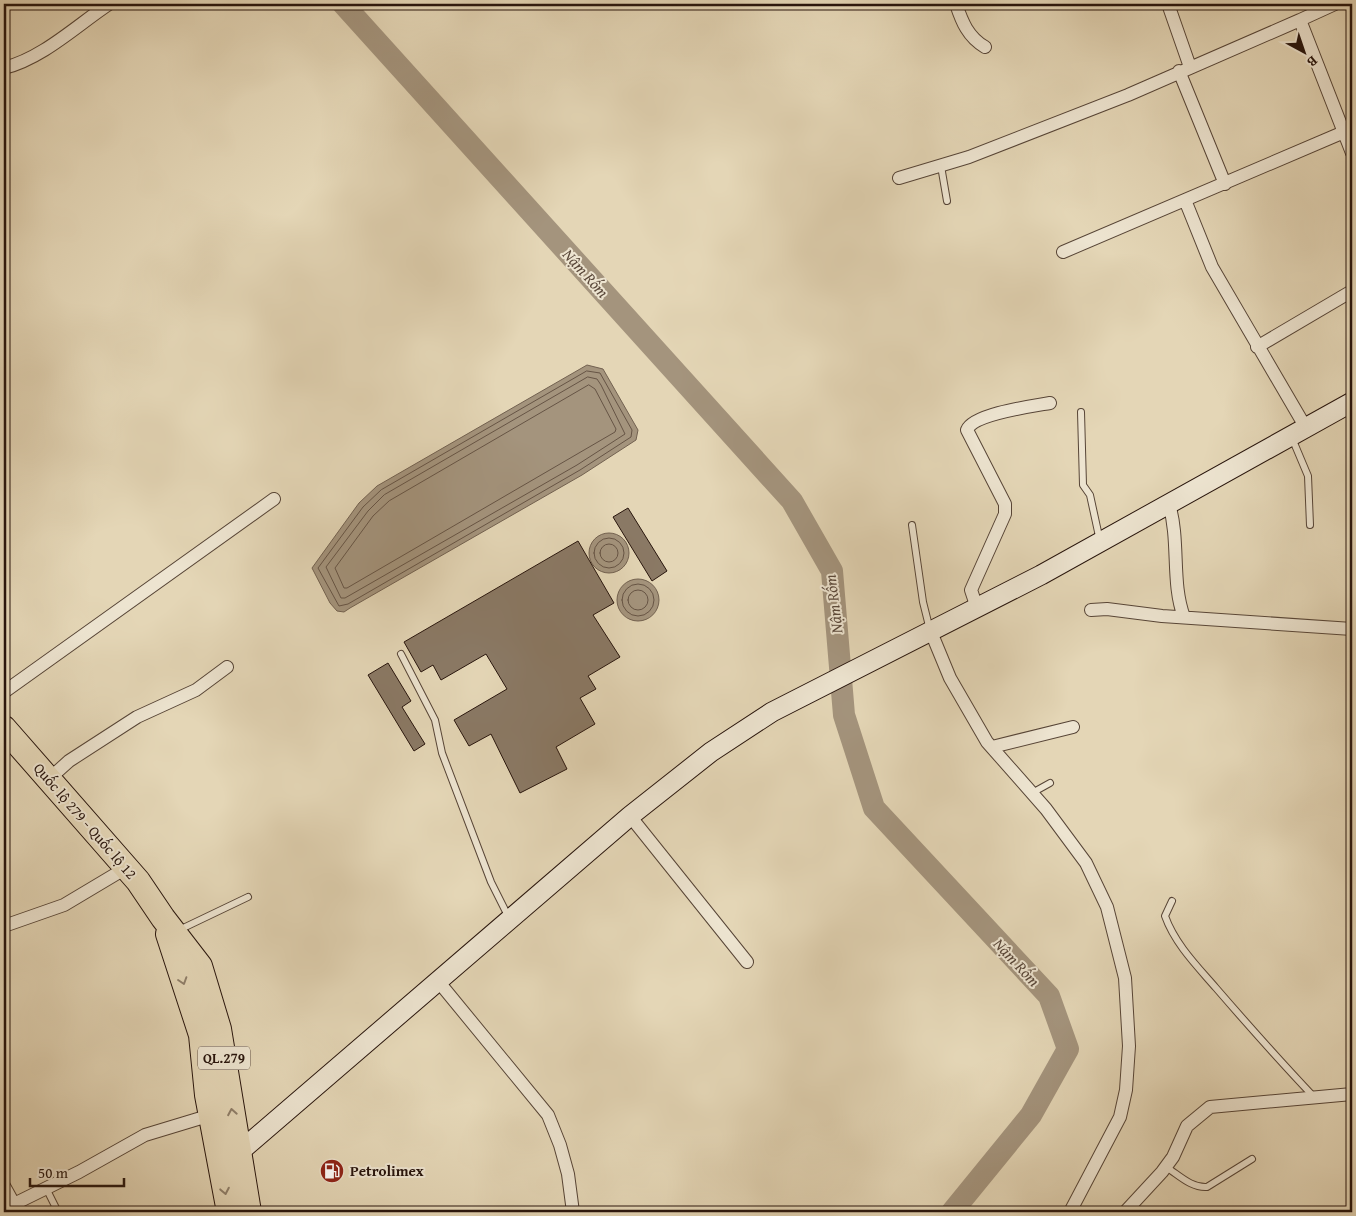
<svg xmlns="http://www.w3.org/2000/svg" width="1356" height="1216" viewBox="0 0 1356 1216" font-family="'Gentium Book Plus',serif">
  <rect width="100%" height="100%" fill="#e4d6b6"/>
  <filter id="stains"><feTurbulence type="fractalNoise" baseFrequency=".004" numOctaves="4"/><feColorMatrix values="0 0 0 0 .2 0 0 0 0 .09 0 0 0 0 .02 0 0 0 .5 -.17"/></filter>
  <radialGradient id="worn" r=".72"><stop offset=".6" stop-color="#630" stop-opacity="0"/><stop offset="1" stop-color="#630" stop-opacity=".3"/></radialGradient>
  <path fill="#a4947d" stroke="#726150" d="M587 365 603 369 638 430 636 440 582 475 350 608 344 612 337 611 330 603 312 568 359 503 377 486Z
    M589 553a20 20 0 1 1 40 0a20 20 0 1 1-40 0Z
    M617 600a21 21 0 1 1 42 0a21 21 0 1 1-42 0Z"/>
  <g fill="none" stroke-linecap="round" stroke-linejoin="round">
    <path stroke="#665445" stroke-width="1" d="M587 371 600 373 632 430 631 437 580 470 348 604 339 606 318 568 363 507 381 490Z
      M588 377 597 379 601 385 625 434 577 465 345 598H341L326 567 368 511 384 495Z
      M589 385 595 389 616 429 615 432 347 588H344L335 568 373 516 389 501Z
      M594 553a15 15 0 1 1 30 0a15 15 0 1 1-30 0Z
      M600 553a9 9 0 1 1 18 0a9 9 0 1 1-18 0Z
      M622 600a16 16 0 1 1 32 0a16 16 0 1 1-32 0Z
      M628 600a10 10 0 1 1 20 0a10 10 0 1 1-20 0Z"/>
    <path stroke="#a4947d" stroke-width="22" d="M343 4 792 501 832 571 844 715 874 808 1049 996 1068 1049 1031 1115 952 1212"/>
  </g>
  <path fill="#8a7965" stroke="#28150d" d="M628 508 667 571 652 581 613 517Z
    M578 541 614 603 593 615 620 657 588 676 596 689 580 698 595 724 556 747 567 769 520 793 491 734 469 746 454 720 507 689 486 654 441 680 433 665 421 672 404 642Z
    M388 663 411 701 402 707 425 744 414 751 368 675Z"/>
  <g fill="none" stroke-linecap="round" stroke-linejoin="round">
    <g stroke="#574537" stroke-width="8">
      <path id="lane" d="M941 166 947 201
        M1081 412 1083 485 1090 495 1100 541
        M1292 438 1308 476 1310 525
        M912 525 923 602 930 630
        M401 654 435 720 442 753 491 882 509 918
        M1032 793 1050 783
        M1172 901 1165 916C1175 944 1197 966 1216 988 1248 1025 1280 1061 1314 1097
        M179 930 248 897
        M1166 1167C1179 1175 1191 1188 1207 1187L1252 1159
        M46 1188 58 1212"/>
    </g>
    <g stroke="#574537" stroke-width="14">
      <path id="street" d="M956 4C962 22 968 37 985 47
        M1168 4 1190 67
        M1335 4 1300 20 1352 153
        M4 68C43 58 76 26 109 4
        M1179 71 1225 184
        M899 178 969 157 1128 95 1300 20
        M1185 200 1212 267 1306 428
        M1063 252 1344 132
        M1257 347 1352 291
        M1169 504C1180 541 1171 583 1184 617
        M977 608 971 590 1005 514V504L967 430C973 414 1033 406 1050 403
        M1091 610 1107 609 1162 616 1352 629
        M931 632 950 678 987 742 1046 809 1086 863 1107 907 1125 978 1129 1046 1126 1090 1120 1117 1070 1212
        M4 692 274 499
        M992 747 1073 727
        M49 779 69 761 137 717 196 690 227 667
        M630 816 747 962
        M4 926 64 905 126 868
        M438 981 548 1115 560 1145 568 1174 573 1212
        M4 1186 14 1204
        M4 1209 79 1172 145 1135 211 1115
        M1125 1212 1162 1172 1173 1157 1187 1126 1210 1107 1352 1094"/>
    </g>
    <g stroke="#28150d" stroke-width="21">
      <path id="secondary" d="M230 1160 630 816 711 752 772 712 1041 575 1352 402"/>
    </g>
    <g stroke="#28150d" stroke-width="26">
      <path id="highway" d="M4 728 138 881 163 918 200 966 219 1029 249 1212
        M168 934 201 1035 207 1095 229 1212"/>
    </g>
    <use href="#lane" stroke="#ede4d0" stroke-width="6"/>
    <use href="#street" stroke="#ede4d0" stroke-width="12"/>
    <use href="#secondary" stroke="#ede4d0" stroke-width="19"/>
    <use href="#highway" stroke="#e4d6b6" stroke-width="24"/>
  </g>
  <defs><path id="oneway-chevron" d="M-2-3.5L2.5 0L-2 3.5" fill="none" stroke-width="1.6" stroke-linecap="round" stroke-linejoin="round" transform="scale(1.25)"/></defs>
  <g stroke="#8f7f6a">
    <use href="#oneway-chevron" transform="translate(183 981) rotate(72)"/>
    <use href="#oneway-chevron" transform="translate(232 1112) rotate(-100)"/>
    <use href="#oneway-chevron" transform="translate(225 1191) rotate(79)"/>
  </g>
  <defs>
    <g id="fuel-disc" transform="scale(1.25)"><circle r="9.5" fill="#8f2418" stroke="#ede4d0"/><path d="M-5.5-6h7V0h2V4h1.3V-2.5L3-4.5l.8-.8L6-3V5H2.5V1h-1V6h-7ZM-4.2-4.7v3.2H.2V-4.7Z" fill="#fff"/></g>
  </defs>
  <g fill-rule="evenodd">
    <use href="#fuel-disc" x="332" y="1171"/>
  </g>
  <g text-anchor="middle" stroke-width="4" stroke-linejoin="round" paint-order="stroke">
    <rect fill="#ede4d0" stroke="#635348" stroke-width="1" x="198" y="1046.5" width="52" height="23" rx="4"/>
    <g font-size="14" font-weight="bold" fill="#28150d">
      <text x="224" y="1063">QL.279</text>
    </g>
    <g font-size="15" fill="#28150d" stroke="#ede4d0">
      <text transform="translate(85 821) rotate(49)" y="5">Quốc lộ 279 - Quốc lộ 12</text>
    </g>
    <g font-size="15" font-weight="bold" fill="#28150d" stroke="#ede4d0" text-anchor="start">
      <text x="350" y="1176">Petrolimex</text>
    </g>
    <g font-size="16" font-style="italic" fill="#5a483a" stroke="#ede4d0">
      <text transform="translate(586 273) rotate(48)" y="6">Nậm Rốm</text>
      <text transform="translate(833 604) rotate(-97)" y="6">Nậm Rốm</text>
      <text transform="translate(1017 962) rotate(47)" y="6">Nậm Rốm</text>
    </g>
  </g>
  <rect width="1356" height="1216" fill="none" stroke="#e4d6b6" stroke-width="20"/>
  <rect x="5" y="5" width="1346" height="1206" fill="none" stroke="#28150d" stroke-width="2.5"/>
  <rect x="10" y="10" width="1336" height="1196" fill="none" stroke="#28150d"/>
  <g transform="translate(1304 52) rotate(140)" stroke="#ede4d0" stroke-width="4" paint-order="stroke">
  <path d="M0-4L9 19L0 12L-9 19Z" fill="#28150d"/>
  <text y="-8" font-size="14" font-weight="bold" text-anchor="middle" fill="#28150d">B</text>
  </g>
  <path d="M30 1178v8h94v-8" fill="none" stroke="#28150d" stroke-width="2.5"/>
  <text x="38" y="1178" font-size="15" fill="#28150d" stroke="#ede4d0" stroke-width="4" paint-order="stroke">50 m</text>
  <rect width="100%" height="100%" filter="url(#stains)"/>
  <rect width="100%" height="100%" fill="url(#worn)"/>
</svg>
